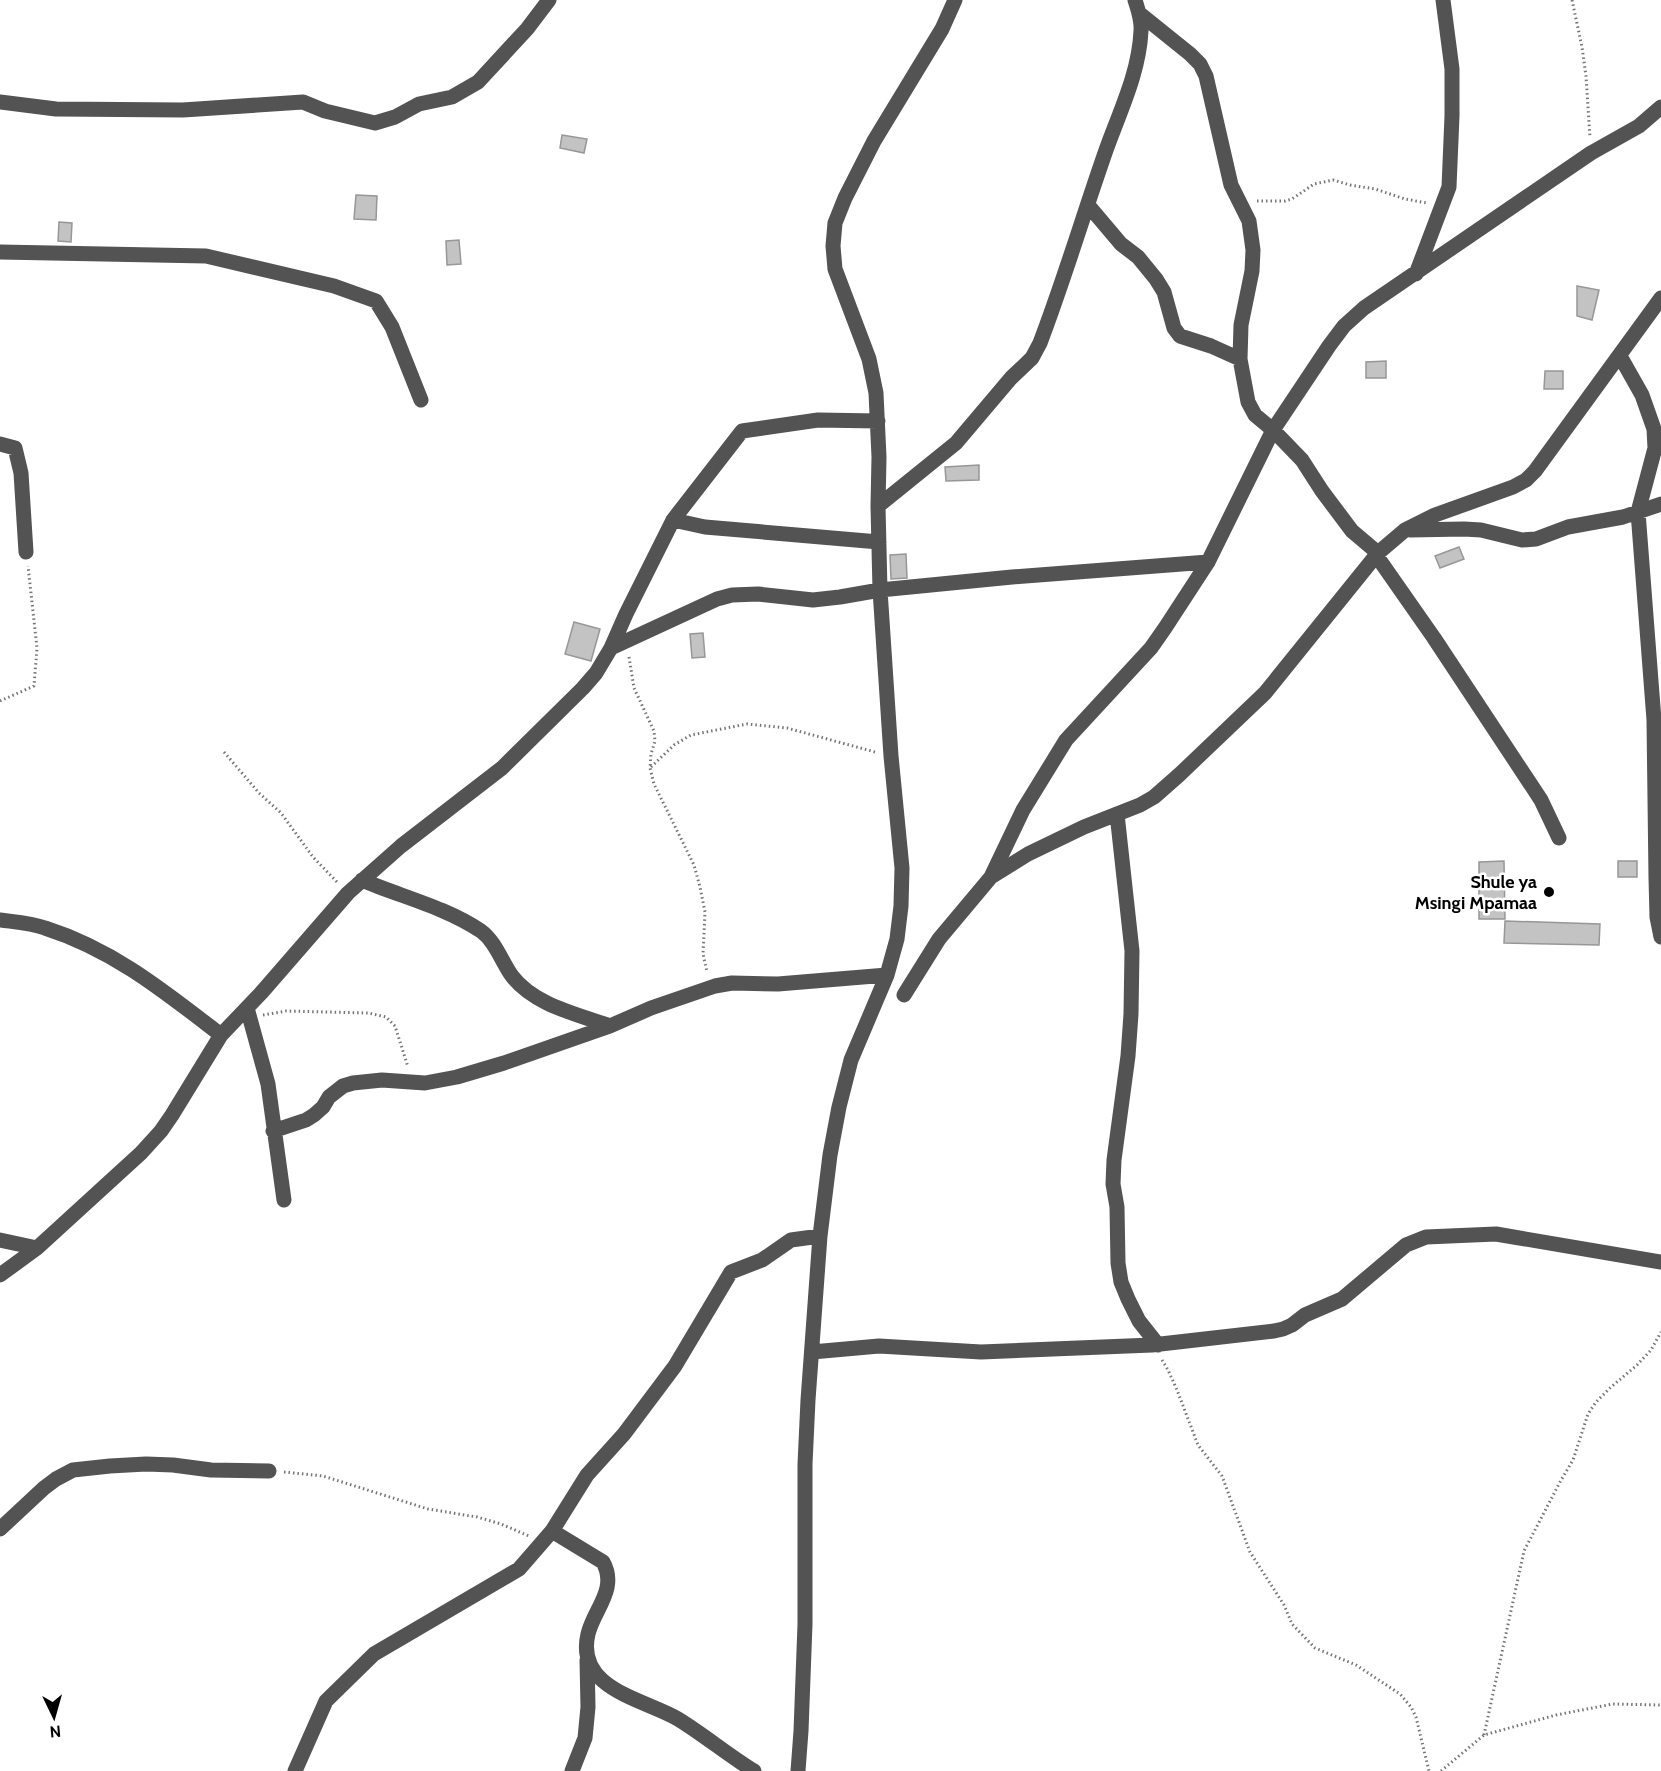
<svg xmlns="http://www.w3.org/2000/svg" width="1661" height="1771" viewBox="0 0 1661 1771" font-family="Cabin,sans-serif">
  <rect width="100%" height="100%" fill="#fff"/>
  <path fill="#c3c3c3" stroke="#979797" stroke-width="1.5" d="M562 135 587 139 584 153 560 148Z
    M356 195 377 196 376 220 354 219Z
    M59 222 72 223 71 242 58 241Z
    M459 240 461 264 447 265 446 241Z
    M1577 286 1599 290 1592 320 1577 316Z
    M1386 361V378H1366V362Z
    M1545 371H1563V389H1544Z
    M979 465V480L946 481 945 467Z
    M1459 547 1464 559 1440 568 1435 556Z
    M906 554 907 578 891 579 890 555Z
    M574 622 600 629 591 661 565 654Z
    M703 633 705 657 692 658 690 634Z
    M1504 861 1505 919H1479V862Z
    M1618 861H1637V877H1618Z
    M1505 921 1600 924 1599 945 1504 943Z"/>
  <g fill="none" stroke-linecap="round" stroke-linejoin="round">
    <path stroke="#757575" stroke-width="3" stroke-dasharray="1.5 3" stroke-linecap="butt" d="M1572 0 1582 47 1586 76 1590 138
      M1257 201H1285L1292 199 1314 184 1333 180 1350 185 1375 189 1405 199 1427 203
      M629 657 634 688 654 731 655 741 651 754 650 768 654 784 694 865 700 887 705 912 703 954 707 972
      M0 701 34 686 37 648 28 566
      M224 752 259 793 281 813 313 857 338 883
      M651 767 674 745 691 735 747 724 787 728 875 752
      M263 1015 286 1011 368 1013 386 1017 395 1026 408 1067
      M1162 1360 1168 1370 1177 1390 1198 1445 1222 1476 1250 1552 1284 1605 1292 1624 1315 1648 1356 1665 1400 1694 1411 1707 1416 1717 1429 1771
      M284 1472 323 1476 428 1509 477 1517 501 1524 529 1536
      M1484 1735 1524 1551 1560 1482 1573 1460 1588 1414 1596 1402 1610 1388 1637 1365 1651 1350 1661 1332
      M1441 1771 1484 1735 1556 1715 1613 1704 1661 1705"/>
    <path stroke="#535353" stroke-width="15" d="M1139 13 1190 54 1200 64 1206 76 1231 185 1249 221 1253 250 1252 271 1241 325 1240 359 1248 402 1255 415 1273 430 1302 460 1322 491 1352 531 1378 553
      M0 102 56 109 183 110 303 102 325 111 375 123 395 117 419 104 452 97 478 82 527 29 549 0
      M1088 205 1121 244 1138 257 1156 279 1164 292 1174 328 1180 336 1211 346 1240 359
      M0 252 206 256 334 286 376 301 392 327 421 400
      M1416 274 1449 187 1452 116V69L1443 0
      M1620 356 1642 395 1654 429 1655 448 1638 512 1654 720 1656 878 1657 917 1661 937
      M0 444 15 448 21 473 26 552
      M878 506 956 443 1011 378 1032 358 1040 343C1064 280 1083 216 1105 153 1119 113 1139 74 1141 31 1142 20 1138 10 1135 0
      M673 520 705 527 879 542
      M1410 530 1464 529 1481 530 1522 540 1536 539 1568 527 1623 517 1661 504
      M1376 555 1434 638 1541 800 1559 838
      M611 648 717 599 732 595 758 594 813 600 840 597 880 590 1012 577 1208 562
      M1117 814 1132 951 1131 1014 1128 1056 1114 1160 1113 1184 1117 1207 1118 1263 1121 1282 1128 1299 1139 1321 1158 1345
      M991 877 1028 854 1084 827 1140 805 1154 797 1179 775 1265 693 1378 553 1405 530 1435 515 1513 487 1526 480 1535 471 1661 298
      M362 880C402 897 445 907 481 931 495 941 502 962 512 976 534 1005 577 1014 610 1026
      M0 920C15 922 31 923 45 928 114 950 165 992 221 1035
      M904 995 939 939 991 877 1023 810 1066 740 1151 648 1165 628 1208 562 1273 430 1329 346 1344 326 1364 308 1591 153 1639 126 1661 107
      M247 1008 268 1084 284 1200
      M273 1131 306 1120 314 1115 323 1107 329 1097 343 1086 353 1083 382 1080 425 1083 457 1077 504 1063 610 1026 651 1008 715 986 732 983 778 984 887 975
      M0 1240 37 1248
      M0 1275 37 1248 141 1153 161 1131 172 1115 221 1035 262 992 348 893 401 846 502 768 583 688 596 673 611 648 626 614 673 520 742 431 818 420 878 421
      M812 1352 879 1346 981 1352 1152 1345 1274 1331 1283 1329 1292 1325 1305 1315 1342 1299 1406 1245 1426 1237 1496 1234 1661 1262
      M0 1529 44 1488 56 1479 73 1470 110 1466 146 1464 173 1465 211 1470 269 1471
      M552 1531 603 1562C618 1589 594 1609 588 1634 575 1689 644 1699 678 1719 704 1735 728 1755 754 1771
      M295 1771 326 1701 374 1654 519 1569 552 1531 587 1475 624 1434 675 1366 731 1272 762 1260 791 1240 820 1236
      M572 1771 585 1738 588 1707 587 1660
      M798 1771 801 1731 805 1624V1464L808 1400 820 1236 830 1155 839 1107 851 1060 887 975 897 939 901 906 902 868 891 756 880 590 878 506 879 457 876 393 869 359 835 269 833 246 835 223 845 198 874 141 942 29 955 0"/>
  </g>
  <circle fill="#000" stroke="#fff" stroke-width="2" cx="1549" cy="892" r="6"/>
  <g text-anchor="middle" stroke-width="5" stroke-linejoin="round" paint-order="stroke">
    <g font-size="18" font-weight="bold" fill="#000" stroke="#fff" text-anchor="end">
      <text x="1537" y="888">Shule ya<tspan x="1537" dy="21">Msingi Mpamaa</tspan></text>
    </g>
  </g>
  <g transform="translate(54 1717) rotate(175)" stroke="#ffffff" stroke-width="4.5" paint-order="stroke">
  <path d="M0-4.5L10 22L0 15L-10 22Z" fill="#000000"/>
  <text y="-9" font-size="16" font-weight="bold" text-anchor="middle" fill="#000000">N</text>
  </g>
</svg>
